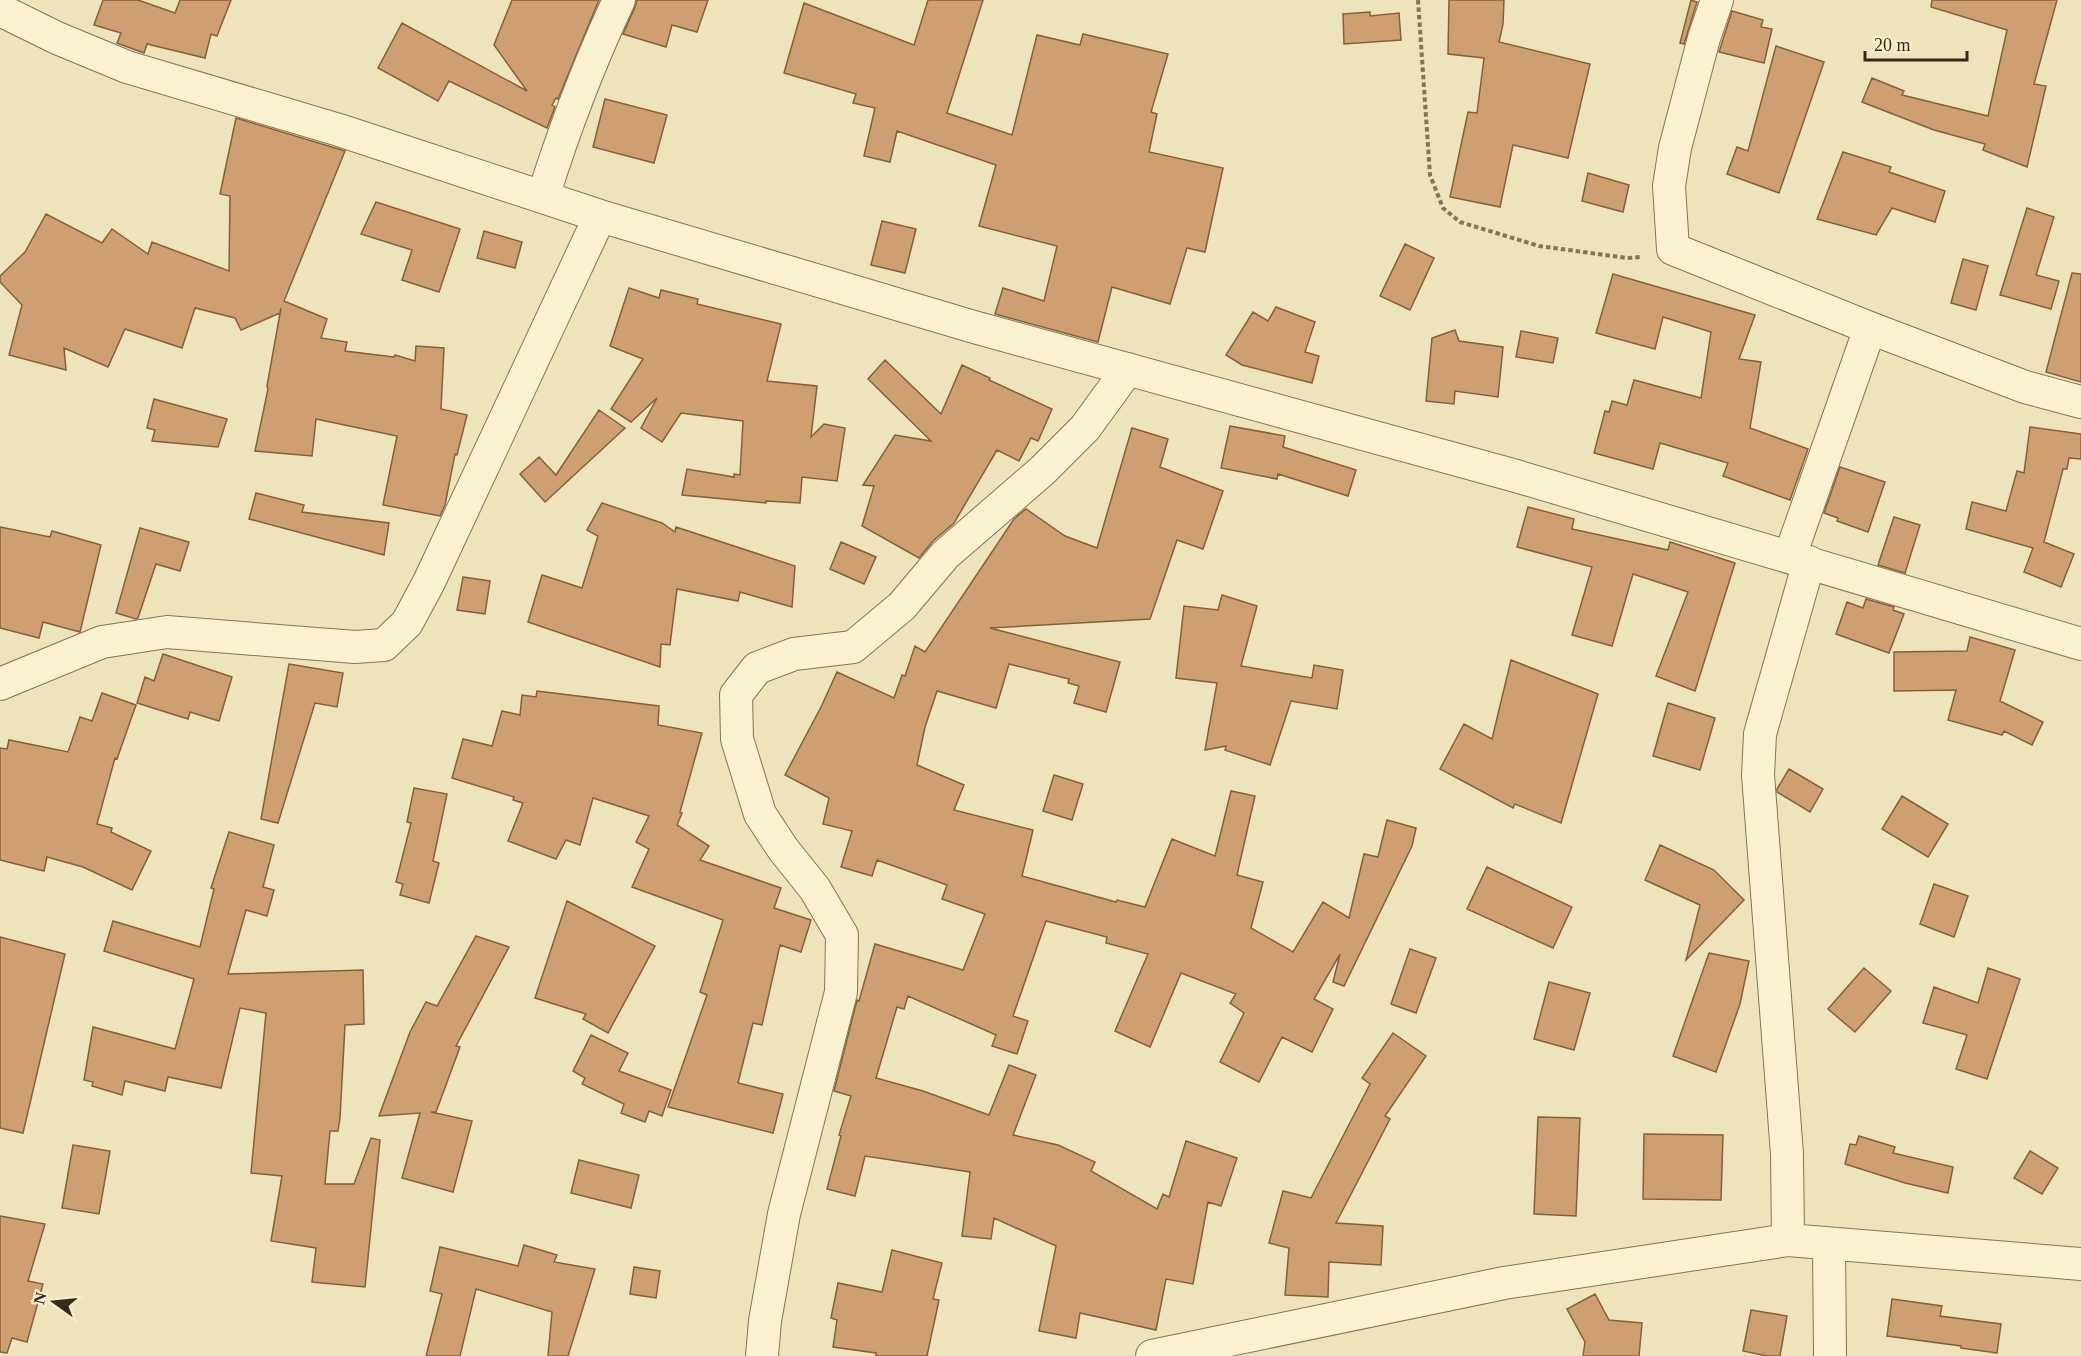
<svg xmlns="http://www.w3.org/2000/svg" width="2081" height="1356" viewBox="0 0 2081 1356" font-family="Georgia,serif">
  <rect width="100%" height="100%" fill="#eee4bc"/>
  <path fill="#cea071" stroke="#865f3b" stroke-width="1.5" d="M103 0H138L175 13 180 0H231L217 36 211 34 205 58 147 44 144 53 117 43 121 33 94 25Z
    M512 0H599L558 99 556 98 552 105 555 107 547 128 449 81 438 101 378 68 402 23 527 91 494 45Z
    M637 0H708L697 32 672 25 666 47 623 34 635 7Z
    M928 0H983L947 113 1012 135 1037 35 1080 45 1083 34 1168 54 1151 112 1157 114 1149 152 1223 168 1205 252 1187 248 1170 304 1112 287 1098 342 995 314 1003 288 1044 301 1057 246 979 226 996 165 897 131 890 162 864 156 875 108 853 103 856 94 784 73 804 3 914 45Z
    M1449 0H1504L1503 24 1499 42 1590 64 1568 158 1513 145 1500 207 1450 197 1468 112 1477 113 1484 58 1448 54Z
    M1691 0 1697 2 1684 44 1680 43Z
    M1932 0H2057L2034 84 2046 86 2027 167 1983 150 1985 144 1934 130 1862 102 1872 78 1904 91 1902 95 1988 116 2007 30 1931 7Z
    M1732 11 1763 20 1761 27 1772 29 1764 63 1719 52Z
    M1370 12V16L1399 13 1401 40 1344 44 1343 14Z
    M1776 46 1824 62 1779 193 1727 174 1737 147 1748 151Z
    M605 99 667 115 654 163 593 147Z
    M236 118 345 151 284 301 327 319 321 338 347 342 345 351 394 357 395 355 415 361 416 346 444 348 441 409 467 415 457 455 455 454 445 505 440 516 383 505 397 436 316 419 312 456 255 451 268 389 267 386 281 308 280 313 241 330 235 318 195 308 182 348 125 329 108 367 64 348 66 370 9 355 22 305 0 282V276L25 252 46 214 102 243 112 229 148 254 152 242 229 271 230 196 220 194Z
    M1843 152 1891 167 1889 172 1945 191 1935 222 1892 208 1876 235 1817 219Z
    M1588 173 1629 185 1623 212 1582 201Z
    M376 202 460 229 439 292 402 280 412 250 361 234Z
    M2027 208 2054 217 2036 275 2059 281 2051 309 2000 295Z
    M882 221 916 229 905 273 871 265Z
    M484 231 522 242 515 268 477 258Z
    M1405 244 1434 258 1410 310 1380 296Z
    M1963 259 1988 266 1976 310 1951 303Z
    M2072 273 2081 274V382L2046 372Z
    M1613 274 1755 315 1739 359 1761 362 1750 428 1808 449 1790 500 1723 476 1728 463 1660 443 1653 469 1594 453 1605 411 1609 412 1612 401 1627 405 1634 380 1701 398 1711 332 1663 317 1655 349 1596 333Z
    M629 288 659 298 661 290 698 299 697 304 781 324 767 381 817 386 811 437 824 424 845 428 837 481 802 477 800 503 766 501V503L682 495 687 469 734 477V474L740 475 743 421 681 413 662 442 641 428 657 398 631 422 611 409 643 359 610 346Z
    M1276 307 1315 322 1305 352 1319 356 1312 383 1242 365 1226 355 1253 312 1268 321Z
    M1455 330 1459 341 1503 347 1498 397 1455 391 1454 404 1426 401 1432 338Z
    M1521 331 1558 338 1553 363 1516 357Z
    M885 360 941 414 962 365 990 378 989 380 1052 409 1038 441 1031 438 1019 461 997 450 954 523 933 541 919 558 862 526 874 486 863 485 895 435 931 441 868 379Z
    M154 399 227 419 218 447 152 441 155 430 147 428Z
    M599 410 625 428 545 502 520 474 539 457 556 475Z
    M1230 426 1285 436 1283 447 1356 470 1348 496 1278 474 1277 479 1221 468Z
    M2030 427 2081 434V459L2069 458 2067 469H2063L2044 542 2074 554 2061 587 2024 572 2033 548 1966 529 1972 502 2006 511 2017 471 2024 473Z
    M1132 428 1168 439 1160 467 1223 491 1203 549 1177 540 1150 619 990 628 1120 662 1106 712 1074 703 1079 686 1068 683 1069 679 1009 664 996 708 937 691 925 727 917 765 964 785 954 810 1033 830 1022 876 1116 902 1117 900 1145 907 1172 839 1215 856 1231 791 1255 796 1237 875 1263 882 1251 928 1293 952 1323 902 1349 918 1364 854 1378 857 1387 820 1416 828 1412 846 1344 986 1333 982 1340 954 1314 999 1333 1009 1312 1052 1282 1037 1259 1082 1220 1062 1244 1013 1230 1003 1236 994 1181 973 1150 1047 1115 1031 1148 954 1106 943 1107 937 1046 921 1013 1016 1028 1021 1017 1054 992 1046 996 1035 908 996 904 1009 897 1007 876 1078 923 1091 989 1115 1009 1065 1036 1075 1013 1135 1058 1145 1095 1162 1091 1171 1157 1209 1163 1194 1169 1197 1186 1141 1237 1158 1221 1206 1208 1202 1193 1284 1166 1279 1156 1330 1080 1313 1076 1338 1039 1331 1056 1246 994 1218 991 1239 962 1236 970 1172 865 1156 855 1196 827 1189 841 1136 839 1135 851 1096 834 1091 857 1000 859 1001 875 944 963 970 985 914 942 899 947 885 877 860 872 876 841 867 852 831 823 824 829 798 785 775 821 707 837 672 894 698 902 675 905 676 915 646 925 652 1014 519 1026 509 1065 536 1097 548Z
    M1840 467 1885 482 1868 532 1837 521 1838 518 1824 513Z
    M256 493 304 505 302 512 389 523 384 555 249 519Z
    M602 503 662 523 675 532 676 527 795 566 792 607 740 592 738 601 677 589 670 645 661 644 660 667 528 622 542 575 582 588 598 536 587 530Z
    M1528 507 1574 519 1572 529 1668 550 1670 542 1735 563 1695 691 1656 676 1688 592 1633 574 1612 646 1572 635 1592 567 1517 547Z
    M1894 517 1920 525 1905 573 1878 565Z
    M0 527 50 537 52 531 101 545 80 632 43 622 39 638 0 628Z
    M140 528 189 542 180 571 156 564 138 618 136 619 116 613Z
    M841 542 876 557 864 584 830 569Z
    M463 577 490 581 485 614 457 610Z
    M1222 595 1257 606 1241 666 1312 678 1314 665 1343 670 1337 709 1291 701 1270 765 1225 750 1226 746 1205 750 1217 683 1176 678 1184 606 1218 610Z
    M1866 599 1894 607 1893 610 1904 614 1889 653 1836 634 1847 602 1863 608Z
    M1970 637 2015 650 2000 701 2043 722 2032 745 2004 731 2002 735 1948 720 1956 690 1894 691V652L1967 651Z
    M163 654 232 677 219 721 190 712 188 719 137 703 145 677 154 681Z
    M1511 660 1598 694 1561 823 1515 804 1513 808 1440 769 1464 724 1492 739Z
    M289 664 343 673 337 707 315 703 278 823 261 819Z
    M537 691 659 706 658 725 702 733 680 812 682 813 677 825 709 846 700 860 781 888 774 908 811 920 801 952 780 945 762 1025 753 1023 738 1083 783 1094 773 1133 668 1107 707 995 700 992 723 920 632 887 649 849 636 842 649 816 593 798 580 845 566 840 556 859 508 841 523 803 513 800 514 797 452 778 463 739 492 746 502 711 520 715 522 695 536 697Z
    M102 693 136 705 117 759 115 758 97 824 112 828 111 832 151 851 132 890 83 867 47 857 44 871 0 860V748L7 749 9 740 68 752 80 717 92 721Z
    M1668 703 1715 718 1700 770 1653 756Z
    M1789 769 1823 789 1810 812 1777 792V789Z
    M1054 775 1083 784 1072 820 1043 811Z
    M414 788 447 794 433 861 439 863 429 903 400 895 403 884 396 882 411 823 407 822Z
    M1902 796 1948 824 1928 857 1882 829Z
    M229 832 274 845 263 887 274 890 267 916 246 910 228 974 363 970 364 1024 345 1025 340 1118 338 1131H330L325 1184H354L371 1138 380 1140 365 1287 312 1282 316 1248 271 1241 282 1176 251 1173 266 1013 240 1008 221 1088 168 1077 165 1091 125 1081 122 1095 92 1086 93 1082 84 1080 93 1027 175 1049 194 979 104 951 113 921 200 947 214 889 211 888Z
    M1660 845 1714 870 1744 900 1686 960 1700 905 1645 880Z
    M1487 867 1572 907 1553 948 1467 909Z
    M1934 884 1968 896 1954 937 1920 924Z
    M567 901 655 946 608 1033 583 1019 586 1014 535 998Z
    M476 936 509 947 456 1046 460 1047 436 1112H431L472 1121 453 1192 402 1178 420 1113 379 1116 410 1032 426 1002 437 1006Z
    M0 937 65 954 23 1133 0 1128Z
    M1410 949 1436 958 1416 1013 1391 1004Z
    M1709 953 1749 961 1740 1004 1716 1072 1673 1056Z
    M1864 968 1891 991 1855 1032 1828 1009Z
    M1988 968 2020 979 1987 1079 1956 1069 1967 1035 1923 1023 1934 987 1978 1003Z
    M1549 982 1590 993 1574 1050 1534 1039Z
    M1393 1033 1426 1056 1385 1116 1390 1119 1336 1223 1383 1226 1381 1265 1329 1262 1328 1297 1285 1295 1289 1248 1269 1243 1283 1191 1311 1198 1370 1084 1362 1078Z
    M591 1035 628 1053 619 1071 671 1090 662 1116 649 1111 645 1122 621 1113 624 1104 582 1084 585 1078 573 1071Z
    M1538 1117 1580 1118 1576 1216 1534 1214Z
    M1644 1134 1723 1135 1721 1200 1643 1199Z
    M1859 1136 1895 1147 1893 1153 1953 1167 1948 1193 1905 1183 1845 1164 1850 1144 1856 1145Z
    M73 1145 110 1151 99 1214 62 1208Z
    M2030 1151 2058 1168 2042 1194 2014 1178Z
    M579 1160 639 1175 631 1208 571 1193Z
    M0 1216 45 1224 28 1281 43 1284 27 1342 12 1338 7 1353 0 1352Z
    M524 1245 557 1255 554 1262 595 1269 568 1356H548L552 1312 476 1289 460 1356H426L442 1294 430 1291 440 1247 518 1266Z
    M892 1250 942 1263 933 1299 939 1300 927 1356H876V1353L833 1347 837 1320 831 1318 838 1283 882 1292Z
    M634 1267 660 1271 656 1298 630 1294Z
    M1595 1294 1609 1320 1642 1323 1639 1356H1583L1585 1342 1567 1309Z
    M1892 1299 1942 1306 1940 1316 2001 1324 1997 1353 1961 1348V1346L1887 1336Z
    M1751 1310 1787 1316 1780 1356H1767L1743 1351Z"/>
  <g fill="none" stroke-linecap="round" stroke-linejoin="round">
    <g stroke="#867455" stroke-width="34">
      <path id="minor" d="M1717 0 1704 38 1675 148 1669 186 1673 249 1870 328 2025 387 2081 402
        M0 10 57 38 127 67 339 130 600 216 974 327 1516 476 2081 644
        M543 197C564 130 589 64 619 0
        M1790 556 1870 328
        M0 684 102 642 167 632 355 647 384 645 407 623 429 582 600 216
        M1788 1240 1787 1154 1758 775 1760 734 1809 562
        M1829 1244 1830 1356
        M762 1356 765 1321 784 1214 841 992 842 935 815 889 783 849 760 814 737 739 736 695 757 668 794 654 853 647 902 606 945 555 1042 471 1085 428 1128 369
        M1152 1356 1504 1283 1788 1240 2081 1264"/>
    </g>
    <path stroke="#867455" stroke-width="4" stroke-dasharray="4.5 3" stroke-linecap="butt" d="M1418 0 1430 175 1443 208 1460 222 1539 246 1627 258 1641 257"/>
    <use href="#minor" stroke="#f9f1cf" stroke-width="32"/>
  </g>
  <g transform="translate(54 1302) rotate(285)" stroke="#f6edcc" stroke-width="4.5" paint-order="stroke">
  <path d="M0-4.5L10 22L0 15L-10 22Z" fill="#352a1b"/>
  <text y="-9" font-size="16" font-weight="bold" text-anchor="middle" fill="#352a1b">N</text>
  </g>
  <path d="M1865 51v9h102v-9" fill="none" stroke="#352a1b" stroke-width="3"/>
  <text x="1874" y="51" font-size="18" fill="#352a1b" stroke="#f6edcc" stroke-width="4.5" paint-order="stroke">20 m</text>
</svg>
